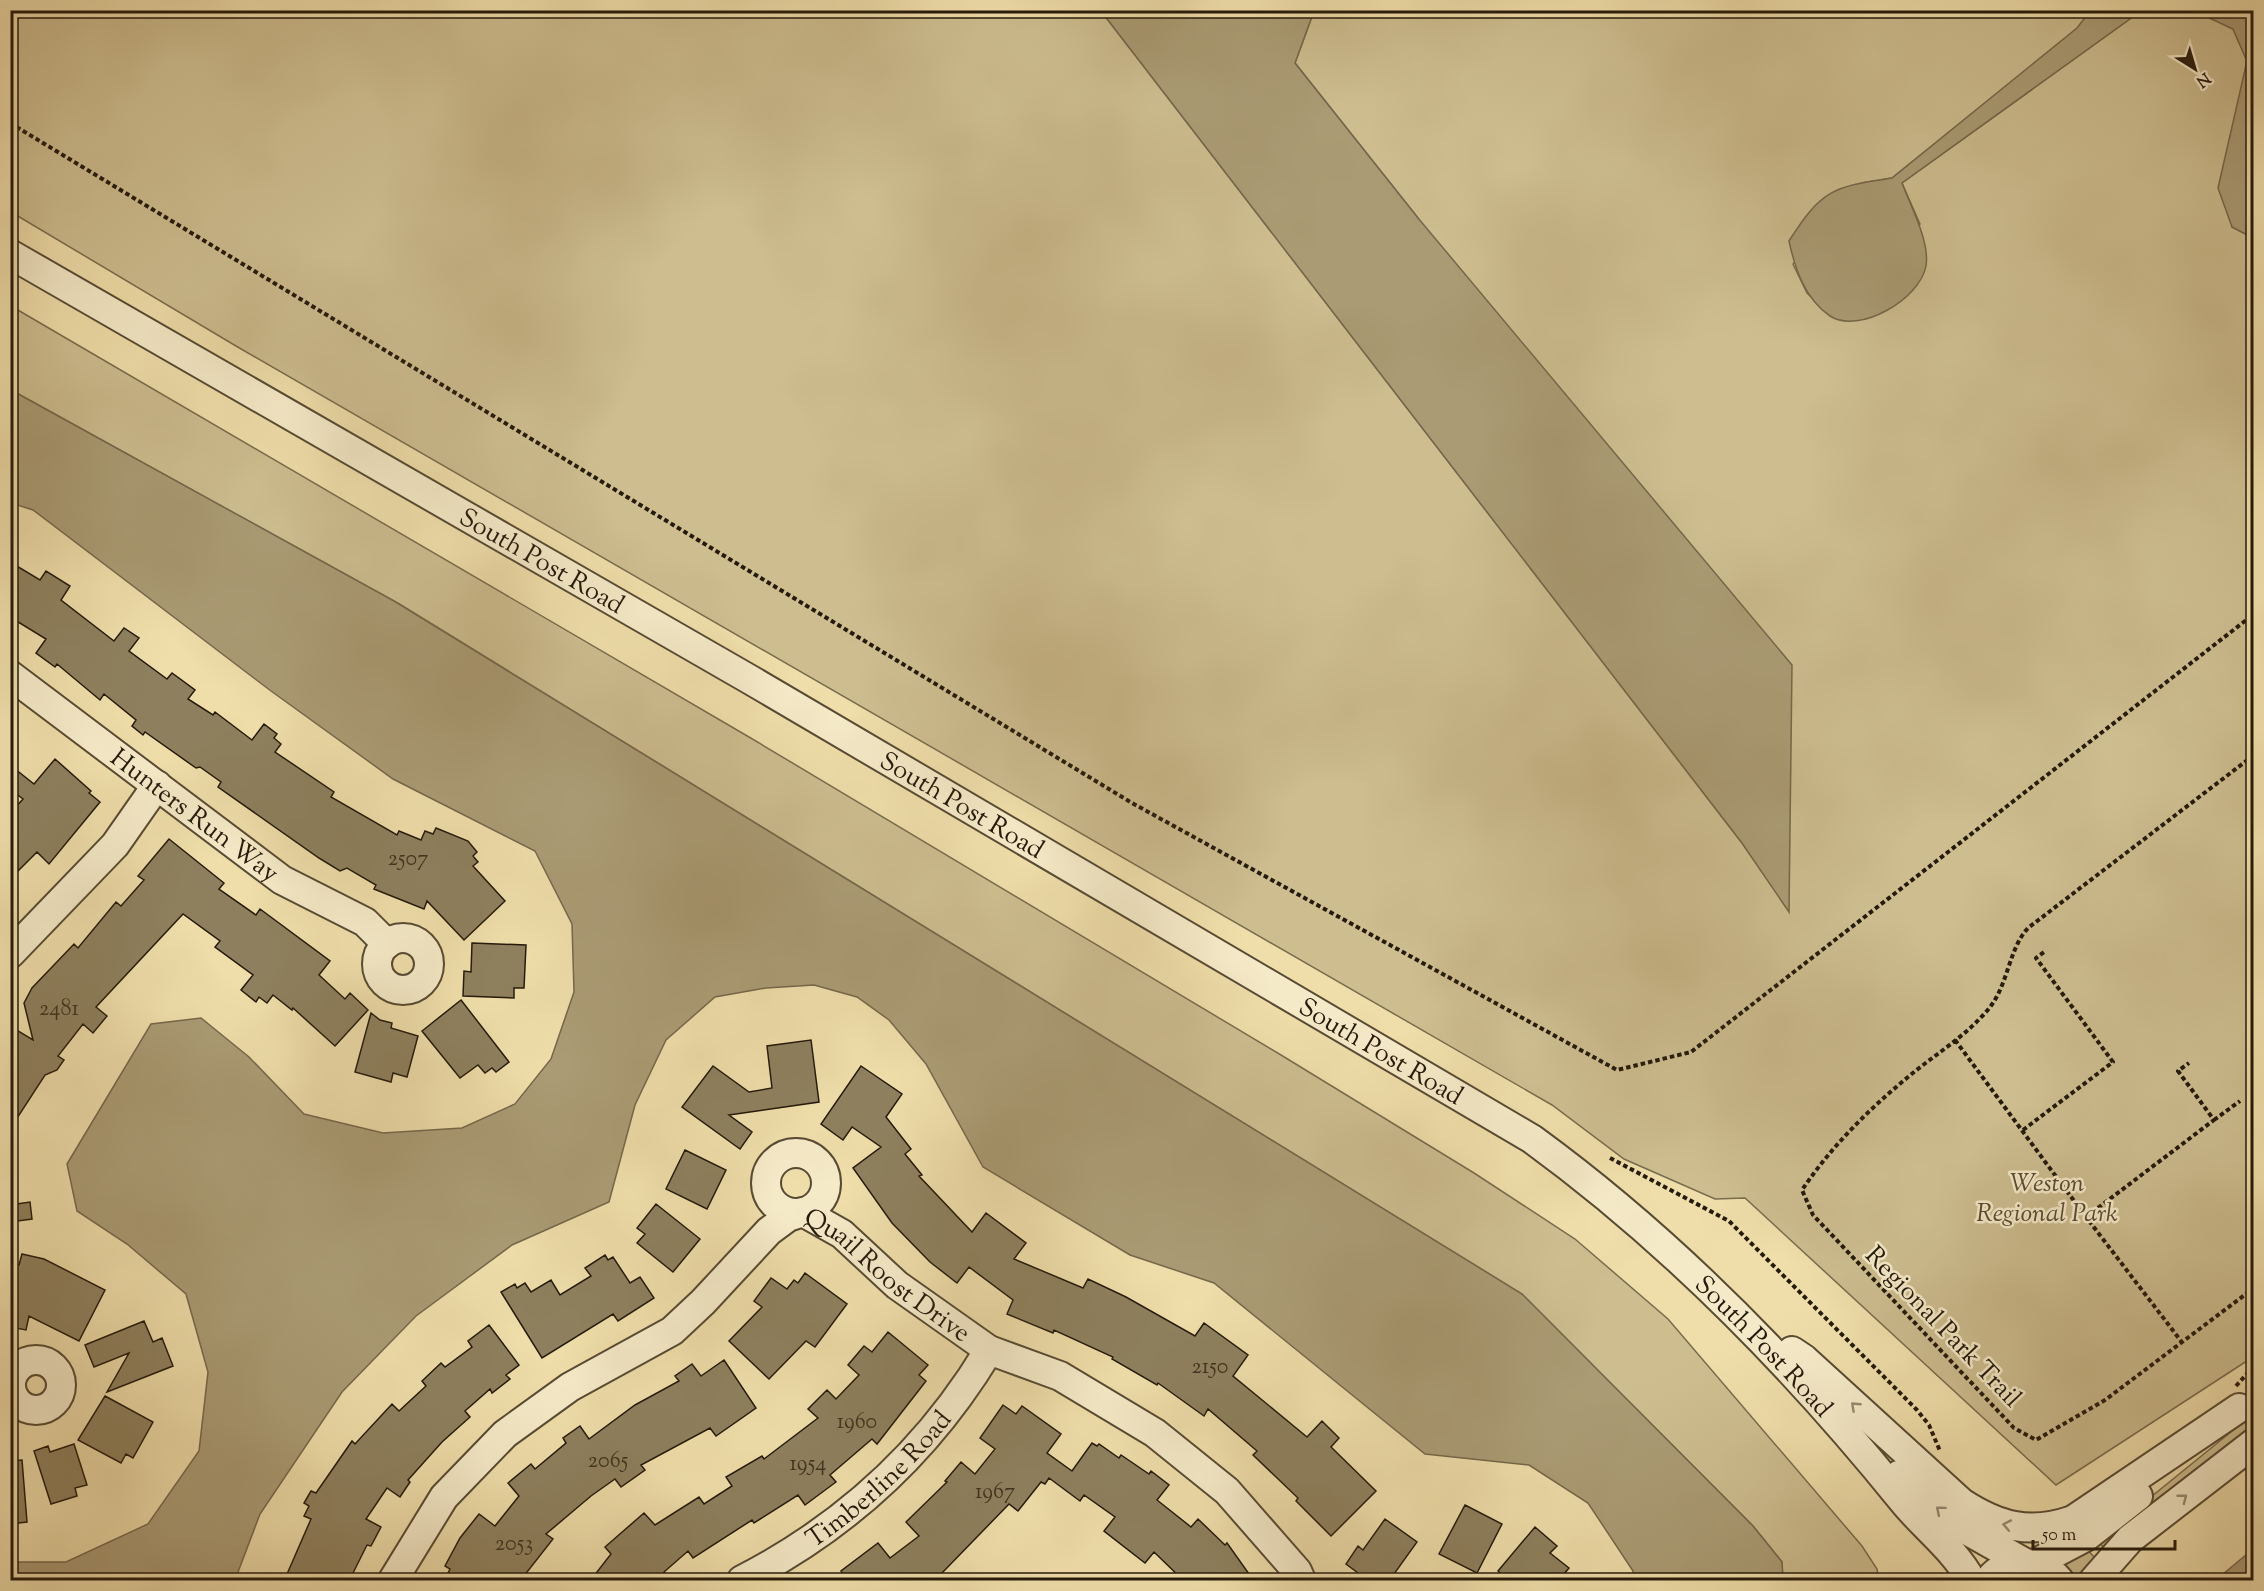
<svg xmlns="http://www.w3.org/2000/svg" width="2264" height="1591" viewBox="0 0 2264 1591" font-family="'Sorts Mill Goudy',serif">
  <rect width="100%" height="100%" fill="#efdeaa"/>
  <filter id="stains"><feTurbulence type="fractalNoise" baseFrequency=".00333" numOctaves="4"/><feColorMatrix values="0 0 0 0 .2 0 0 0 0 .09 0 0 0 0 .02 0 0 0 .5 -.17"/></filter>
  <radialGradient id="worn" r=".72"><stop offset=".6" stop-color="#630" stop-opacity="0"/><stop offset="1" stop-color="#630" stop-opacity=".3"/></radialGradient>
  <path fill="#cdbd8f" stroke="#796c4d" stroke-width="1.5" d="M11 11H1101L1742 843 1789 911 1418 218 1295 63 1314 11H2090L2078 28 1892 178 1862 183 1793 264 1807 293 1832 317 1920 224 1902 183 2141 11H2195L2233 29 2247 61 2236 113 2232 227 2254 238 2253 1357 2056 1485 1745 1198 1715 1199 1624 1159 1552 1105 236 346 11 212Z
    M11 306 749 737 1281 1055 1474 1173 1575 1239 1668 1319 1862 1546 1877 1569 1879 1580H1783L1782 1562 1753 1526 1522 1294 401 605 11 390Z
    M2253 1414V1427L2163 1498 2105 1550 2098 1540Z
    M2086 1548 2095 1558 2081 1580H2076L2059 1559Z"/>
  <path fill="#aa9b74" stroke="#75674a" stroke-width="1.5" d="M1101 11H1314L1295 63 1418 218 1792 665 1789 912 1742 843Z
    M2090 11H2141L1902 183C1910 205 1930 241 1926 266 1920 299 1859 335 1830 316 1805 299 1795 269 1789 241 1822 189 1833 187 1892 178L2077 28Z
    M2195 11H2253V238L2232 227 2218 188 2247 61 2233 29Z
    M11 390 394 601 1522 1294 1753 1526 1782 1562 1783 1580H1633V1571L1588 1503 1529 1465 1425 1454 1214 1283 1130 1255 983 1167 926 1064 889 1020 857 997 814 985 766 988 715 997 666 1040 635 1105 609 1202 512 1245 416 1316 342 1392 260 1514 235 1580H11V1562H66L148 1524 199 1451 208 1372 186 1294 127 1244 77 1211 67 1164 151 1024 201 1018 249 1057 304 1114 383 1133 462 1128 515 1104 551 1059 574 992 572 924 535 851 393 779 271 691 33 510 11 503Z
    M2253 1549V1580H2216Z"/>
  <path fill="#8e805e" stroke="#251a0b" stroke-width="1.5" d="M10 562 40 580 46 571 70 586 61 600 114 641 124 628 139 638 129 651 167 679 172 673 195 690 188 699 213 715 215 712 252 740 264 724 277 734 274 738 281 744 275 752 334 792 331 797 397 835 399 831 421 840 425 831 433 834 436 828 468 841 477 852 473 856 478 862 473 866 505 901 464 940 427 901 424 909 374 889 376 885 347 868 340 871 319 858 218 787 221 782 200 767 196 768 145 732 143 735 132 726 136 720 104 694 100 700 57 664 55 667 36 653 46 639 10 617Z
    M55 759 91 791 89 793 100 802 49 864 37 852 10 879V813L23 799 10 789V765L34 784Z
    M169 839 224 883 219 889 256 915 260 909 330 961 319 975 345 999 350 993 368 1010 335 1046 293 1008 292 1010 273 995 267 1003 259 997 256 1002 241 990 253 975 215 947 220 941 183 914 96 1007 107 1016 93 1033 83 1024 58 1056 64 1060 57 1070 45 1075 10 1129V1026L33 1040 24 1003 32 988 74 944 78 948 116 902 121 906 144 880 138 876Z
    M472 943 526 945 524 988H514V998L463 996 464 971 471 972Z
    M461 1000 509 1062 496 1072 492 1068 485 1073 478 1065 460 1078 422 1031Z
    M371 1013 380 1020 392 1023 391 1028 418 1036 407 1077 393 1073 391 1082 355 1072Z
    M811 1040 819 1102 729 1115 752 1132 740 1149 682 1107 713 1066 749 1092 772 1088 767 1046Z
    M861 1066 902 1094 886 1117 911 1149 905 1154 922 1175 919 1176 972 1232 986 1213 1026 1243 1014 1259 1083 1288 1088 1279 1126 1297 1195 1336 1204 1323 1248 1355 1233 1376 1307 1437 1322 1421 1339 1438 1331 1447 1376 1491 1331 1536 1296 1501 1298 1498 1253 1455 1257 1451 1208 1409 1204 1416 1158 1383 1157 1385 1112 1359 1113 1357 1054 1330 1053 1333 1007 1314 1013 1300 969 1267 957 1283 930 1262 892 1223 853 1168 881 1147 852 1127 843 1140 821 1124Z
    M685 1150 726 1170 707 1209 666 1189Z
    M30 1202 32 1219 10 1222V1205Z
    M656 1204 700 1239 673 1272 637 1243 645 1234 637 1228Z
    M22 1254 44 1259 105 1290 79 1341 29 1316 26 1330 10 1327V1264L19 1265Z
    M605 1255 608 1260 613 1257 630 1283 640 1277 654 1298 618 1321 613 1314 542 1358 501 1292 515 1284 517 1288 525 1283 531 1292 551 1280 560 1295 591 1276 585 1268Z
    M805 1273 847 1304 815 1347 806 1341 769 1379 729 1341 762 1307 754 1301 771 1278 787 1289 794 1280 798 1283Z
    M144 1321 153 1342 162 1338 173 1366 107 1392 129 1353 94 1367 85 1345Z
    M489 1325 519 1365 506 1375 510 1379 492 1393 490 1389 465 1411 470 1417 442 1442 408 1480 410 1482 400 1497 387 1488 366 1519 381 1527 371 1546 367 1545 349 1581H284L311 1519 304 1516 309 1506 304 1503 311 1491 316 1493 352 1441 355 1444 392 1404 399 1411 426 1386 422 1381 441 1363 445 1367 472 1347 468 1341Z
    M888 1332 928 1365 919 1375 926 1381 877 1444 872 1439 830 1475 836 1482 805 1505 798 1495 754 1523 752 1520 693 1558 688 1551 664 1572 672 1581H590L611 1554 605 1547 644 1513 655 1525 699 1497 704 1504 732 1486 726 1477 762 1456 764 1459 818 1418 808 1409 827 1390 836 1399 859 1375 848 1365 864 1346 872 1352Z
    M724 1360 756 1408 716 1436 710 1428 641 1465 645 1470 621 1487 615 1479 591 1496 546 1534 553 1539 520 1581H444L450 1569 445 1566 460 1538 479 1514 495 1526 519 1496 508 1483 531 1464 535 1469 566 1443 563 1438 580 1426 589 1439 635 1405 679 1381 675 1376 692 1364 701 1376Z
    M105 1396 153 1422 133 1458 126 1454 121 1463 78 1440Z
    M1003 1405 1016 1414 1022 1406 1061 1434 1047 1453 1072 1471 1092 1443 1097 1446 1099 1444 1119 1458 1121 1455 1149 1474 1151 1471 1169 1485 1157 1500 1191 1527 1198 1519 1225 1545 1227 1543 1254 1581H1184L1154 1552 1145 1563 1104 1531 1115 1517 1084 1495 1080 1501 1049 1478 1045 1484 1041 1482 1018 1511 1009 1504 941 1574 946 1581H847L841 1571 878 1543 890 1558 919 1536 906 1522 947 1482 945 1481 961 1462 975 1474 995 1449 980 1438Z
    M74 1444 87 1485 75 1488 77 1496 51 1504 34 1451 48 1446 50 1452Z
    M22 1460 27 1522 10 1524V1461Z
    M1465 1505 1502 1524 1477 1573 1439 1554Z
    M1385 1519 1417 1542 1389 1581H1369L1346 1564 1358 1546 1363 1550Z
    M1535 1527 1557 1546 1550 1553 1569 1568 1558 1581H1509L1498 1571Z"/>
  <g fill="none" stroke-linecap="round" stroke-linejoin="round">
    <g stroke="#584b33" stroke-width="32">
      <g id="minor">
        <path id="s1" d="M10 254 749 679 1532 1139C1672 1241 1794 1366 1903 1501 1925 1528 1954 1549 1971 1580"/>
        <path id="s2" d="M10 675 282 880 365 922 387 944"/>
        <circle cx="403" cy="964" r="26"/>
        <path d="M10 954 115 845 157 785"/>
        <circle cx="796" cy="1183" r="30"/>
        <path d="M1792 1351 1804 1359 1962 1503C1999 1527 2030 1535 2073 1520L2239 1408"/>
        <circle cx="36" cy="1385" r="25"/>
        <path d="M1899 1475 1970 1532 2025 1563"/>
        <path d="M2034 1564 2087 1536 2138 1496"/>
        <path id="s3" d="M393 1580 444 1497 505 1434 570 1387 672 1331 703 1302 769 1231 788 1217 803 1212 842 1234 897 1285 989 1350 1060 1376 1155 1433 1227 1491 1297 1571 1301 1580"/>
        <path id="s4" d="M742 1580C845 1527 929 1450 989 1350"/>
        <path d="M1989 1580C2006 1557 2042 1559 2059 1580"/>
        <path d="M2094 1580 2130 1539 2254 1443"/>
      </g>
    </g>
    <path stroke="#251a0b" stroke-width="4" stroke-dasharray="4.5 3" stroke-linecap="butt" d="M10 123 1132 803 1617 1070 1691 1052 2254 614
      M2254 755 2028 928C2007 951 2009 988 1985 1013 1963 1038 1933 1056 1908 1077 1867 1111 1831 1147 1802 1190L1813 1215 2014 1428 2036 1440 2105 1400 2254 1288
      M1955 1040 2086 1217 2181 1341
      M2214 1120 2240 1101
      M2023 1130 2113 1062 2036 958 2044 952
      M1610 1158 1729 1221 1917 1410 1929 1425 1940 1451
      M2086 1217 2214 1120 2178 1071 2189 1063
      M2236 1386 2254 1366"/>
    <use href="#minor" stroke="#f5eac8" stroke-width="28"/>
  </g>
  <defs><path id="oneway-chevron" d="M-2-3.5L2.5 0L-2 3.5" fill="none" stroke-width="1.6" stroke-linecap="round" stroke-linejoin="round" transform="scale(1.5)"/></defs>
  <g stroke="#978c73">
    <use href="#oneway-chevron" transform="translate(1855 1406) rotate(-137)"/>
    <use href="#oneway-chevron" transform="translate(2183 1498) rotate(-38)"/>
    <use href="#oneway-chevron" transform="translate(1940 1510) rotate(-140)"/>
    <use href="#oneway-chevron" transform="translate(2007 1525) rotate(-169)"/>
  </g>
  <g text-anchor="middle" stroke-width="5" stroke-linejoin="round" paint-order="stroke">
    <g font-size="22" fill="#3f3420">
      <text x="408" y="865">2507</text>
      <text x="59" y="1015">2481</text>
      <text x="1210" y="1373">2150</text>
      <text x="857" y="1428">1960</text>
      <text x="608" y="1467">2065</text>
      <text x="808" y="1470">1954</text>
      <text x="995" y="1498">1967</text>
      <text x="514" y="1550">2053</text>
    </g>
    <g font-size="26" fill="#251a0b" stroke="#f5eac8">
      <text dy="9" stroke="none"><textPath href="#s1" startOffset="614">South Post Road</textPath></text>
      <text dy="9" stroke="none"><textPath href="#s1" startOffset="1100">South Post Road</textPath></text>
      <text dy="9" stroke="none"><textPath href="#s2" startOffset="232">Hunters Run Way</textPath></text>
      <text dy="9" stroke="none"><textPath href="#s1" startOffset="1586">South Post Road</textPath></text>
      <text dy="9" stroke="none"><textPath href="#s3" startOffset="666">Quail Roost Drive</textPath></text>
      <text transform="translate(1944 1326) rotate(46)" y="9">Regional Park Trail</text>
      <text dy="9" stroke="none"><textPath href="#s1" startOffset="2072">South Post Road</textPath></text>
      <text dy="9" stroke="none"><textPath href="#s4" startOffset="171">Timberline Road</textPath></text>
    </g>
    <g font-size="26" font-style="italic" fill="#574b33" stroke="#f5eac8">
      <text x="2047" y="1191">Weston<tspan x="2047" dy="30">Regional Park</tspan></text>
    </g>
  </g>
  <rect width="2264" height="1591" fill="none" stroke="#efdeaa" stroke-width="36"/>
  <rect x="12" y="12" width="2240" height="1567" fill="none" stroke="#251a0b" stroke-width="3"/>
  <rect x="18" y="18" width="2228" height="1555" fill="none" stroke="#251a0b" stroke-width="1.5"/>
  <g transform="translate(2195 69) rotate(143)" stroke="#f5eac8" stroke-width="4.5" paint-order="stroke">
  <path d="M0-4.5L10 22L0 15L-10 22Z" fill="#251a0b"/>
  <text y="-9" font-size="16" font-weight="bold" text-anchor="middle" fill="#251a0b">N</text>
  </g>
  <path d="M2033 1540v9h142v-9" fill="none" stroke="#251a0b" stroke-width="3"/>
  <text x="2042" y="1540" font-size="18" fill="#251a0b" stroke="#f5eac8" stroke-width="4.5" paint-order="stroke">50 m</text>
  <rect width="100%" height="100%" filter="url(#stains)"/>
  <rect width="100%" height="100%" fill="url(#worn)"/>
</svg>
